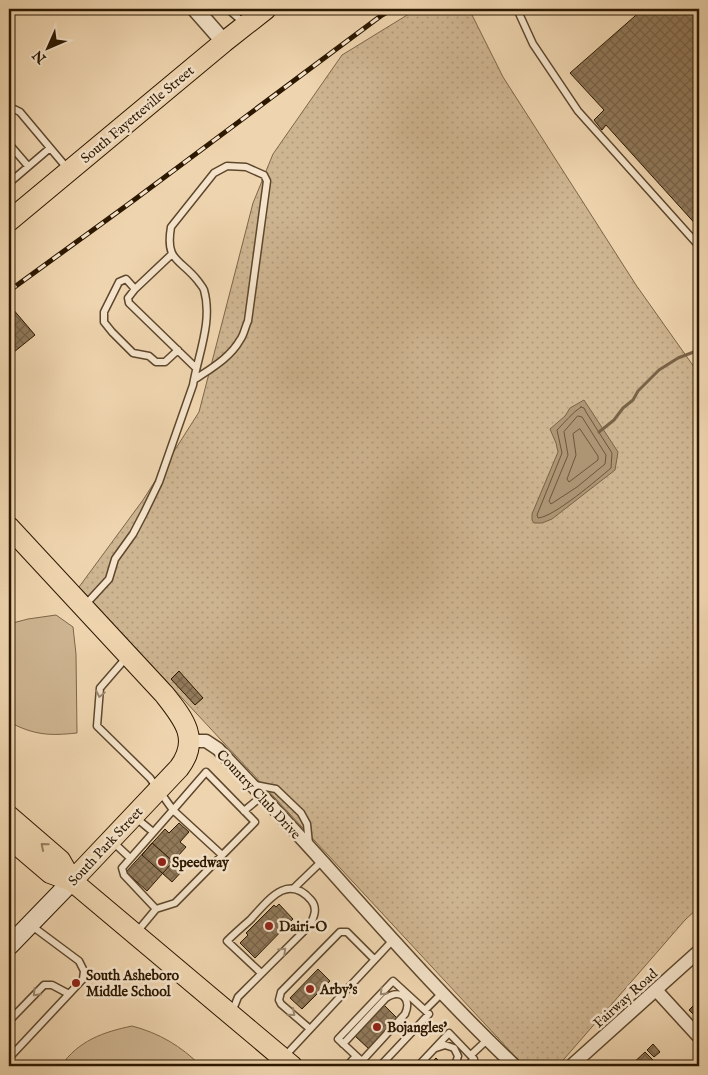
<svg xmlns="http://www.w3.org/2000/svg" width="708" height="1075" viewBox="0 0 708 1075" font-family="'IM FELL English',serif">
  <defs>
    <pattern id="grass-dots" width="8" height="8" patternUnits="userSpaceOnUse" patternTransform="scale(1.25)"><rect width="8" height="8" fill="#ceb591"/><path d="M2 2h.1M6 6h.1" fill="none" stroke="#b19b7b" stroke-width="1.8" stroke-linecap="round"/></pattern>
    <pattern id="building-cross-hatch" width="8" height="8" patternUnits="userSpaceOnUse" patternTransform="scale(1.25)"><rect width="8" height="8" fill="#917a5b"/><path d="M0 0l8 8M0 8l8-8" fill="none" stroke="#776349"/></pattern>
  </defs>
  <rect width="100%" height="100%" fill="#efd5af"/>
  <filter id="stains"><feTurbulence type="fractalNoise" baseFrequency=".004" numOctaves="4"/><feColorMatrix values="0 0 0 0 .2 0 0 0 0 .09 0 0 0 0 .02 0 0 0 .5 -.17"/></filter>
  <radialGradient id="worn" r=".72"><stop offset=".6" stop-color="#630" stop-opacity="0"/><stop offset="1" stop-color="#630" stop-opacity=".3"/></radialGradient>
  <path fill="url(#grass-dots)" stroke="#7d6648" d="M417 9H465L472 15 503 77 636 285 699 374V907L685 920 558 1066H524L79 587 143 500 199 412 253 203 273 154 342 55Z"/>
  <path fill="#ceb591" stroke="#7d6648" d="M56 615 73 627 76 654 77 733C49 736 34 735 9 722V624L28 619Z
    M132 1026C159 1033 181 1046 201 1066H61C78 1041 103 1032 132 1026Z"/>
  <path fill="#ad9574" stroke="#796346" d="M584 400 618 452 615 470 552 519 542 523H534L532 520V514L558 452 556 443 550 429 565 416 570 408Z"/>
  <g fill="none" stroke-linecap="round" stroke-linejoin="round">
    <path stroke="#6c563a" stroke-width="1" d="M581 407 584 408 586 412 612 453 611 468C598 479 554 517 538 518L537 515 562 453 557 430C565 422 572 413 581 407Z
      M578 416 582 417 606 455 605 464 577 487 551 504 549 501 568 455 564 432Z
      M580 429 598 456V460L569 482 567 479 576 455 573 434Z"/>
    <path stroke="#796346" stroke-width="3" d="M599 432 614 420 623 408 633 400 638 391 659 370 678 358 699 350"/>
  </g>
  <path fill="url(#building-cross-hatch)" stroke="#2c1800" d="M643 9H695L699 14V228L606 125 602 130 594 120 604 110 570 73Z
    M12 308 35 335 9 356V311Z
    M179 671 203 698 195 705 171 679Z
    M179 823 189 832 180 842 186 847 147 891 126 872 165 829 169 833Z
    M152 843 183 870 172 882 142 855Z
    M279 904 293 919 255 958 240 943 248 935 246 933 274 905 276 907Z
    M318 969 330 981 302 1009 290 998Z
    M699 1000V1019H698L689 1010Z
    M384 1005 398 1019 369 1049 355 1036Z
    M653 1044 660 1052 654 1057 647 1050Z
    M645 1052 653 1060 649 1063 653 1066H630Z
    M436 1058 444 1066H428Z"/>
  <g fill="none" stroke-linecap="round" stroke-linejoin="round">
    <g stroke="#5d472c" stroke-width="9">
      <path id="service" d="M228 9 244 23
        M517 9 533 44 578 111 699 246
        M9 112 14 109 20 112 67 168
        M9 144 28 166
        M9 183 50 148
        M135 289 172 254
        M178 350 165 362H156L149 356 133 353 112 332 104 322V312L119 282 126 279 135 289 128 298 129 303 196 368
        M86 604 109 579 115 559 133 534 144 513 159 482 193 385C198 355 213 321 204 290 203 287 200 284 198 281 180 258 165 262 171 227L214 173 227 166 246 167 264 175 267 181 248 321C245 327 244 335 240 340 230 358 210 369 194 380
        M126 658 100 688 97 726 150 778 173 810 206 772 255 822 175 903 156 909 136 933
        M255 785 276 789 301 813 307 824 309 844
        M244 811 262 796
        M135 817 153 832
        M113 842 130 858
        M293 889 322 861
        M156 909 124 875 122 868 173 810 222 855
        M425 1010 443 992
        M232 1012 238 997 310 925C314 917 318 908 311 900 287 872 267 902 250 920 242 927 234 934 227 941L260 972
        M9 1021 44 985H52L69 994
        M310 1029 281 1004 279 1000 281 992 340 932H347L374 959
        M343 1044 386 998C401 988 412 999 405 1014L362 1061
        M436 1048 445 1045 454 1048 458 1056 455 1066
        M471 1055 487 1040
        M285 1056 393 940
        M9 1058 83 979 84 971 79 961 32 926
        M347 1066 356 1056
        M367 1066 338 1039 393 981 429 1014 380 1066
        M418 1066 449 1033 474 1059 467 1066"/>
    </g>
    <g stroke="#5d472c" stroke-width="15">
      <path id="minor" d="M190 741H206L218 749C253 786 288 823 322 861 385 931 447 1002 515 1066
        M656 990 699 1037
        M571 1066 699 951"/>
    </g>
    <g stroke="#5d472c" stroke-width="18">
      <path id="tertiary" d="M195 9 224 42"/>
    </g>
    <g stroke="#2c1800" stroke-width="20">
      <path id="secondary" d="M9 946 72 881"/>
    </g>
    <g stroke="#2c1800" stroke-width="22">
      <path id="primary" d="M9 221 224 42 266 9
        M9 527 164 694C183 718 201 739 179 768L72 881
        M9 816 60 860 72 881 292 1066
        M9 838 50 873 72 881"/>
    </g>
    <use href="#service" stroke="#f5e4cb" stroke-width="6"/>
    <use href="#minor" stroke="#f5e4cb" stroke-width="12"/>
    <use href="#tertiary" stroke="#f5e4cb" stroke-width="15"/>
    <use href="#secondary" stroke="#f5e4cb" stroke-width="18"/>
    <use href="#primary" stroke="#efd5af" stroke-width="20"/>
    <g stroke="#2c1800" stroke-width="5">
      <path id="rail" d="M9 291 130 203 382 15 393 9"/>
    </g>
    <use href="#rail" stroke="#f5e4cb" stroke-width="3" stroke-dasharray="9" stroke-linecap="butt"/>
  </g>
  <defs><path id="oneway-chevron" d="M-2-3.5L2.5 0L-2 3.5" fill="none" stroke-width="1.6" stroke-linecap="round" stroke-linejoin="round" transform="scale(1.25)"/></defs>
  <g stroke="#9b8870">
    <use href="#oneway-chevron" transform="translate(100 694) rotate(102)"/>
    <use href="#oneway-chevron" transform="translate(283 951) rotate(-44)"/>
    <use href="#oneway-chevron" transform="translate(383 992) rotate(134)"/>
    <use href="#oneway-chevron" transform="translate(36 993) rotate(134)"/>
    <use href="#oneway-chevron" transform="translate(292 1013) rotate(41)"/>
  </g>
  <use stroke="#978060" href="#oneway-chevron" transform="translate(44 846) rotate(-140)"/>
  <g fill="#8f2418" stroke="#f5e4cb" stroke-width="2">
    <circle cx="162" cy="862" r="5"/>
    <circle cx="269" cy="926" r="5"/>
    <circle cx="76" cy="983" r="5"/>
    <circle cx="310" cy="989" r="5"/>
    <circle cx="377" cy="1027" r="5"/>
  </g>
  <g text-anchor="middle" stroke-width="5" stroke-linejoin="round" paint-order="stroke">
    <g font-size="14" fill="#2c1800" stroke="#f5e4cb">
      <text transform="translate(137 114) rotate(-40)" y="5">South Fayetteville Street</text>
      <text transform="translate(259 794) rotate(47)" y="5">Country Club Drive</text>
      <text transform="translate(105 846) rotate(-47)" y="5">South Park Street</text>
      <text transform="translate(625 998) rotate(-42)" y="5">Fairway Road</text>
    </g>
    <g font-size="14" font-weight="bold" fill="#2c1800" stroke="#f5e4cb" text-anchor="start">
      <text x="172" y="867">Speedway</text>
      <text x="279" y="931">Dairi-O</text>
      <text x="86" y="980">South Asheboro<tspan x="86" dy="16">Middle School</tspan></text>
      <text x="320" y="994">Arby's</text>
      <text x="387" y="1032">Bojangles'</text>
    </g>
  </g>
  <rect width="708" height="1075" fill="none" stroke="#efd5af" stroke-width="30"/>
  <rect x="10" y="10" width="688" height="1055" fill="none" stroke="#2c1800" stroke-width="2.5"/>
  <rect x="15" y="15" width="678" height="1045" fill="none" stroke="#2c1800"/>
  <g transform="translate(48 48) rotate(225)" stroke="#f5e4cb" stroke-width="4" paint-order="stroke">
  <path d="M0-4L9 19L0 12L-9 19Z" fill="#2c1800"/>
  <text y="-8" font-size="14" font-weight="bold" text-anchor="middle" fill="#2c1800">N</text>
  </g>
  <rect width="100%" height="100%" filter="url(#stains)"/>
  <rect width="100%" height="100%" fill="url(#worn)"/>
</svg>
